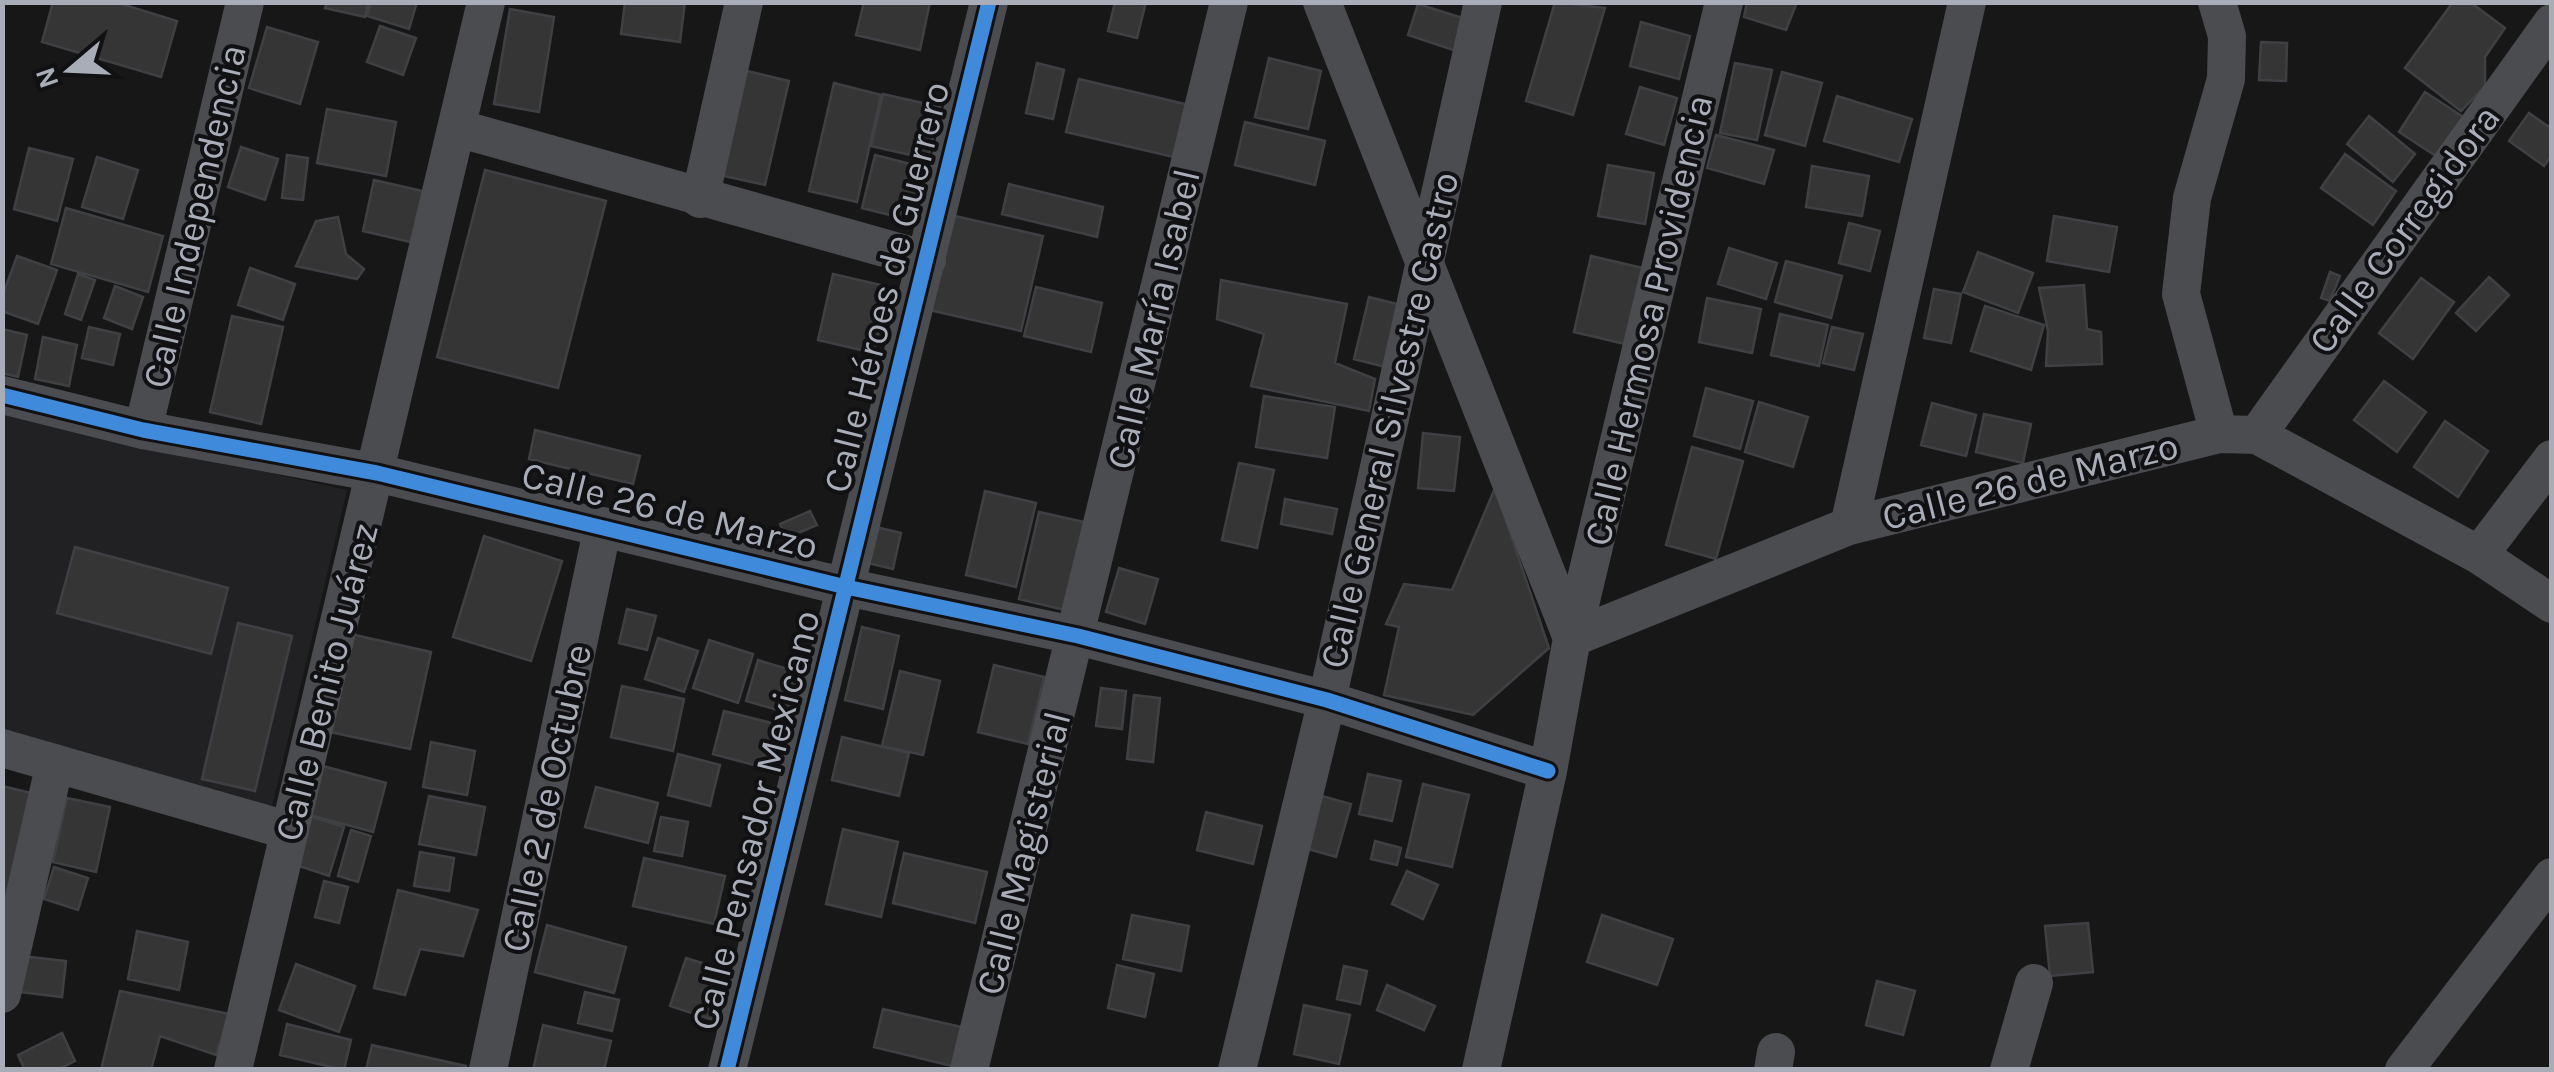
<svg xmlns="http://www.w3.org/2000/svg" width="2554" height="1072" viewBox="0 0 2554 1072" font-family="Karla,sans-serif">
  <rect width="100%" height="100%" fill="#171717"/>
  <path fill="#212123" d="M2 414 347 490 272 807 3 731Z"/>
  <path fill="#353536" stroke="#3f4043" stroke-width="2.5" d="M53 2H115L177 21 161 77 42 42Z
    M327 2H368L365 17 325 8Z
    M371 2H417L409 29 367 16Z
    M625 2H685L680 42 621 34Z
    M864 2H930L920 50 856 35Z
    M1115 2H1146L1137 38 1108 31Z
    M1555 2 1605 8 1573 115 1526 101Z
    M1747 2H1797L1786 30 1744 17Z
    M2453 2H2470L2505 28 2485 57V86L2461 111 2405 68Z
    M1418 4 1466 19 1456 51 1408 35Z
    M510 9 554 17 539 112 494 104Z
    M1641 22 1690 36 1679 79 1630 66Z
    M380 26 416 38 403 75 367 62Z
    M267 27 318 42 300 104 249 88Z
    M2261 42 2287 43 2286 81 2259 80Z
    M1269 58 1321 71 1308 129 1255 117Z
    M1037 63 1064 70 1053 119 1026 113Z
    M1735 63 1772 70 1757 140 1720 133Z
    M739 69 789 81 765 185 715 174Z
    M1782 72 1822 83 1805 146 1765 135Z
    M1079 79 1202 108 1191 161 1066 132Z
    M834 83 881 95 857 202 809 191Z
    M1640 87 1677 98 1664 145 1626 134Z
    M2425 92 2465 118 2439 158 2399 132Z
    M883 94 940 107 928 159 871 146Z
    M1837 96 1912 119 1899 162 1824 141Z
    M327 109 396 122 386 176 317 163Z
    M2529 113 2552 129V155L2544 166 2509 141Z
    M2369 116 2415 154 2393 182 2347 144Z
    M1245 122 1325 141 1315 185 1235 165Z
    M1716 135 1774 150 1764 184 1707 168Z
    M241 147 278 159 265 200 228 187Z
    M29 148 73 159 57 221 14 209Z
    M2345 154 2396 191 2373 225 2321 188Z
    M287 155 308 158 303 200 282 198Z
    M875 155 926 168 914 221 862 208Z
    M97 157 138 170 123 219 82 207Z
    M1608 165 1654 173 1645 224 1598 216Z
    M1812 166 1869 176 1862 216 1806 207Z
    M485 170 606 201 558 388 437 357Z
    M374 180 431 193 419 244 363 231Z
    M1009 184 1103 207 1097 237 1002 214Z
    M66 208 163 236 148 292 51 264Z
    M946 214 1043 236 1021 331 925 309Z
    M2054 216 2117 227 2109 272 2047 261Z
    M338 217 346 254 364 269 357 279 296 266 316 221Z
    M1849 223 1880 231 1870 271 1839 263Z
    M1729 248 1777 263 1766 299 1718 284Z
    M1978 252 2033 273 2018 313 1963 292Z
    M17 256 57 270 38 324 2 311V297Z
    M1591 256 1647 269 1629 345 1574 332Z
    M1786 261 1842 276 1831 318 1775 302Z
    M250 268 295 284 283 320 238 305Z
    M2330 272 2340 276 2330 301 2321 298Z
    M78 274 95 280 81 320 65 314Z
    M833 274 889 287 874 353 818 340Z
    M2489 277 2509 295 2476 331 2456 313Z
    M2421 278 2454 302 2413 359 2379 333Z
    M1221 280 1347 304 1335 363 1375 379 1369 411 1251 386 1264 334 1217 319Z
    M2084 285 2087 329 2101 332 2102 364 2046 366 2048 331 2039 288Z
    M115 286 143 297 132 329 104 318Z
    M1036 287 1102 303 1091 352 1024 336Z
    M1934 289 1961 294 1951 343 1924 338Z
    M1369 297 1405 306 1389 368 1354 359Z
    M1707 298 1761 309 1752 353 1699 342Z
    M1985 306 2044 325 2031 370 1971 351Z
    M1780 314 1828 325 1819 366 1771 355Z
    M232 316 283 327 261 424 210 412Z
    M89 327 120 334 113 365 82 358Z
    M1832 327 1863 334 1854 370 1823 363Z
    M2 329 27 335 18 377 2 373Z
    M43 337 77 345 69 386 35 379Z
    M2384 381 2426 412 2397 452 2354 420Z
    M1706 388 1753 401 1740 449 1694 436Z
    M1264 396 1335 407 1327 458 1256 447Z
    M1759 402 1808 417 1793 467 1745 452Z
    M1932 403 1976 415 1966 456 1921 445Z
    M1984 414 2031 424 2023 463 1976 452Z
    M2445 421 2488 451 2458 497 2414 467Z
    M535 430 640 456 633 484 529 459Z
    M1423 433 1460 437 1454 491 1418 488Z
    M1692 447 1743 461 1716 559 1666 545Z
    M1239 463 1274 470 1257 548 1222 540Z
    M1495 488 1549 648 1473 715 1384 695 1399 627 1386 624 1404 584 1452 590Z
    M985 491 1036 503 1016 587 966 575Z
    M1285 499 1337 509 1332 534 1281 524Z
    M810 511 817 525 786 538 780 524Z
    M1039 512 1093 524 1073 612 1019 599Z
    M876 527 901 533 893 569 868 563Z
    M484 536 562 561 531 661 453 637Z
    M75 547 228 588 211 654 57 613Z
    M1119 568 1158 579 1145 624 1106 612Z
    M627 609 656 616 647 650 619 643Z
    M238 623 292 636 255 791 202 779Z
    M862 627 899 636 883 709 845 700Z
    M346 633 431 652 410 749 325 731Z
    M658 638 698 651 684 692 645 679Z
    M709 640 753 654 738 703 693 688Z
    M758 660 804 674 792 714 746 701Z
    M994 665 1044 677 1028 744 978 732Z
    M900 671 940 681 923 755 882 746Z
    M622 686 684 699 673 751 611 737Z
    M1101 688 1126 691 1122 729 1096 726Z
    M1134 695 1160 698 1153 762 1127 759Z
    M724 711 791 728 780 772 713 754Z
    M842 737 909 753 899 796 832 780Z
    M431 742 475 751 467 795 423 787Z
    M678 754 720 765 710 806 668 795Z
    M323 766 386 783 373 832 310 815Z
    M1368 774 1401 781 1392 821 1359 814Z
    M1423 784 1469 795 1452 867 1406 857Z
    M2 786 35 794 8 901 2 899Z
    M596 787 658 803 648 843 585 827Z
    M1311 793 1351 804 1336 857 1297 846Z
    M429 796 485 807 476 855 419 844Z
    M67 798 110 807 96 872 53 862Z
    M1206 812 1262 826 1253 864 1197 850Z
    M309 816 344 827 329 876 293 864Z
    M661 817 688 822 682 856 654 851Z
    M843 829 898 842 881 917 826 904Z
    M351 830 371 836 358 882 338 876Z
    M1375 841 1401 848 1397 865 1371 859Z
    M420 852 454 858 449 891 414 886Z
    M904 853 987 872 975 923 893 903Z
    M644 858 725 876 714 924 633 906Z
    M54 867 88 878 78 910 44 899Z
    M1407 871 1438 885 1423 919 1392 904Z
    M324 881 348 887 339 923 315 917Z
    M398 890 478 910 463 956 420 949 405 995 374 988Z
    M1132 915 1189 926 1181 971 1123 959Z
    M1602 915 1673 939 1657 985 1587 962Z
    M2088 923 2093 972 2050 976 2045 926Z
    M547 925 626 947 614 993 535 972Z
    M137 931 188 942 179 990 128 979Z
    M22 956 66 961 62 997 19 992Z
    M686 958 728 971 713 1020 670 1006Z
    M296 964 355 986 339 1032 279 1010Z
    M1117 965 1154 974 1145 1017 1108 1008Z
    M1344 966 1367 971 1360 1004 1337 999Z
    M1877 981 1915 991 1903 1035 1866 1025Z
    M1387 985 1435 1006 1424 1030 1377 1010Z
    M120 991 229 1014 216 1055 160 1036 151 1070H101Z
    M585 992 619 1000 612 1031 578 1023Z
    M1304 1005 1350 1015 1339 1064 1294 1054Z
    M883 1009 961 1027 952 1066 874 1047Z
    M287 1024 351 1040 344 1070 280 1055Z
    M543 1025 611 1041 604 1070H533Z
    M62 1033 75 1061 57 1070H25L18 1055Z
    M372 1045 466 1066 465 1070H366Z"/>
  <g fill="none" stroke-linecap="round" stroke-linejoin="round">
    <path stroke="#4b4c50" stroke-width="38" d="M1322 2 1572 638
      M2217 2 2227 36 2226 79 2192 198 2181 294 2219 434
      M457 128 927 260
      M700 199 744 2
      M2 395 143 430 377 473 846 587 1078 636 1327 700 1548 771
      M143 430 245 2
      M2257 435 2552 23
      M1849 526 1967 2
      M2479 555 2552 459
      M1572 638 1849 526 2219 434 2257 435 2479 555 2552 604
      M2 748 290 831
      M2 994 55 763
      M233 1070 486 2
      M488 1070 603 526
      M727 1070 989 2
      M969 1070 1229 2
      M1237 1070 1327 700 1483 2
      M1481 1070 1548 771 1572 638 1724 2
      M1773 1070 1776 1052
      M2009 1070 2034 983
      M2404 1070 2552 877"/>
    <g stroke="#111113" stroke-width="21">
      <path id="cycleway" d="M2 395 143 430 377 473 846 587 1078 636 1327 700 1548 771
        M727 1070 989 2"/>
    </g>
    <use href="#cycleway" stroke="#408adc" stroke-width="15"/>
  </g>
  <g text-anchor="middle" stroke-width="8" stroke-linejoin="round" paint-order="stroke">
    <g font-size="38" fill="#a8adb8" stroke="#111113">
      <text transform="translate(194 216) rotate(-77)" y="13">Calle Independencia</text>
      <text transform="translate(2404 229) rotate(-54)" y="13">Calle Corregidora</text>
      <text transform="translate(886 287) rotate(-76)" y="13">Calle Héroes de Guerrero</text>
      <text transform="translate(1153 319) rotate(-77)" y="13">Calle María Isabel</text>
      <text transform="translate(1648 320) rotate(-77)" y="13">Calle Hermosa Providencia</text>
      <text transform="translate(1389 420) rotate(-77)" y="13">Calle General Silvestre Castro</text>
      <text transform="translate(2030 481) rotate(-14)" y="13">Calle 26 de Marzo</text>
      <text transform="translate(670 510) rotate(14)" y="13">Calle 26 de Marzo</text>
      <text transform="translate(326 682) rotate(-76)" y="13">Calle Benito Juárez</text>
      <text transform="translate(546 798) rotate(-78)" y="13">Calle 2 de Octubre</text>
      <text transform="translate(755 820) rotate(-76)" y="13">Calle Pensador Mexicano</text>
      <text transform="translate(1023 853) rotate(-76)" y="13">Calle Magisterial</text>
    </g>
  </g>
  <rect width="2554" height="1072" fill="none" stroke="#a8adb8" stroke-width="10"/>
  <g transform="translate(70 70) rotate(251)" stroke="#111113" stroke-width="8" paint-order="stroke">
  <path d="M0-8L18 38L0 25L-18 38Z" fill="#a8adb8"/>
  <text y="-15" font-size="28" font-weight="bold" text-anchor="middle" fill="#a8adb8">N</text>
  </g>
</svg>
